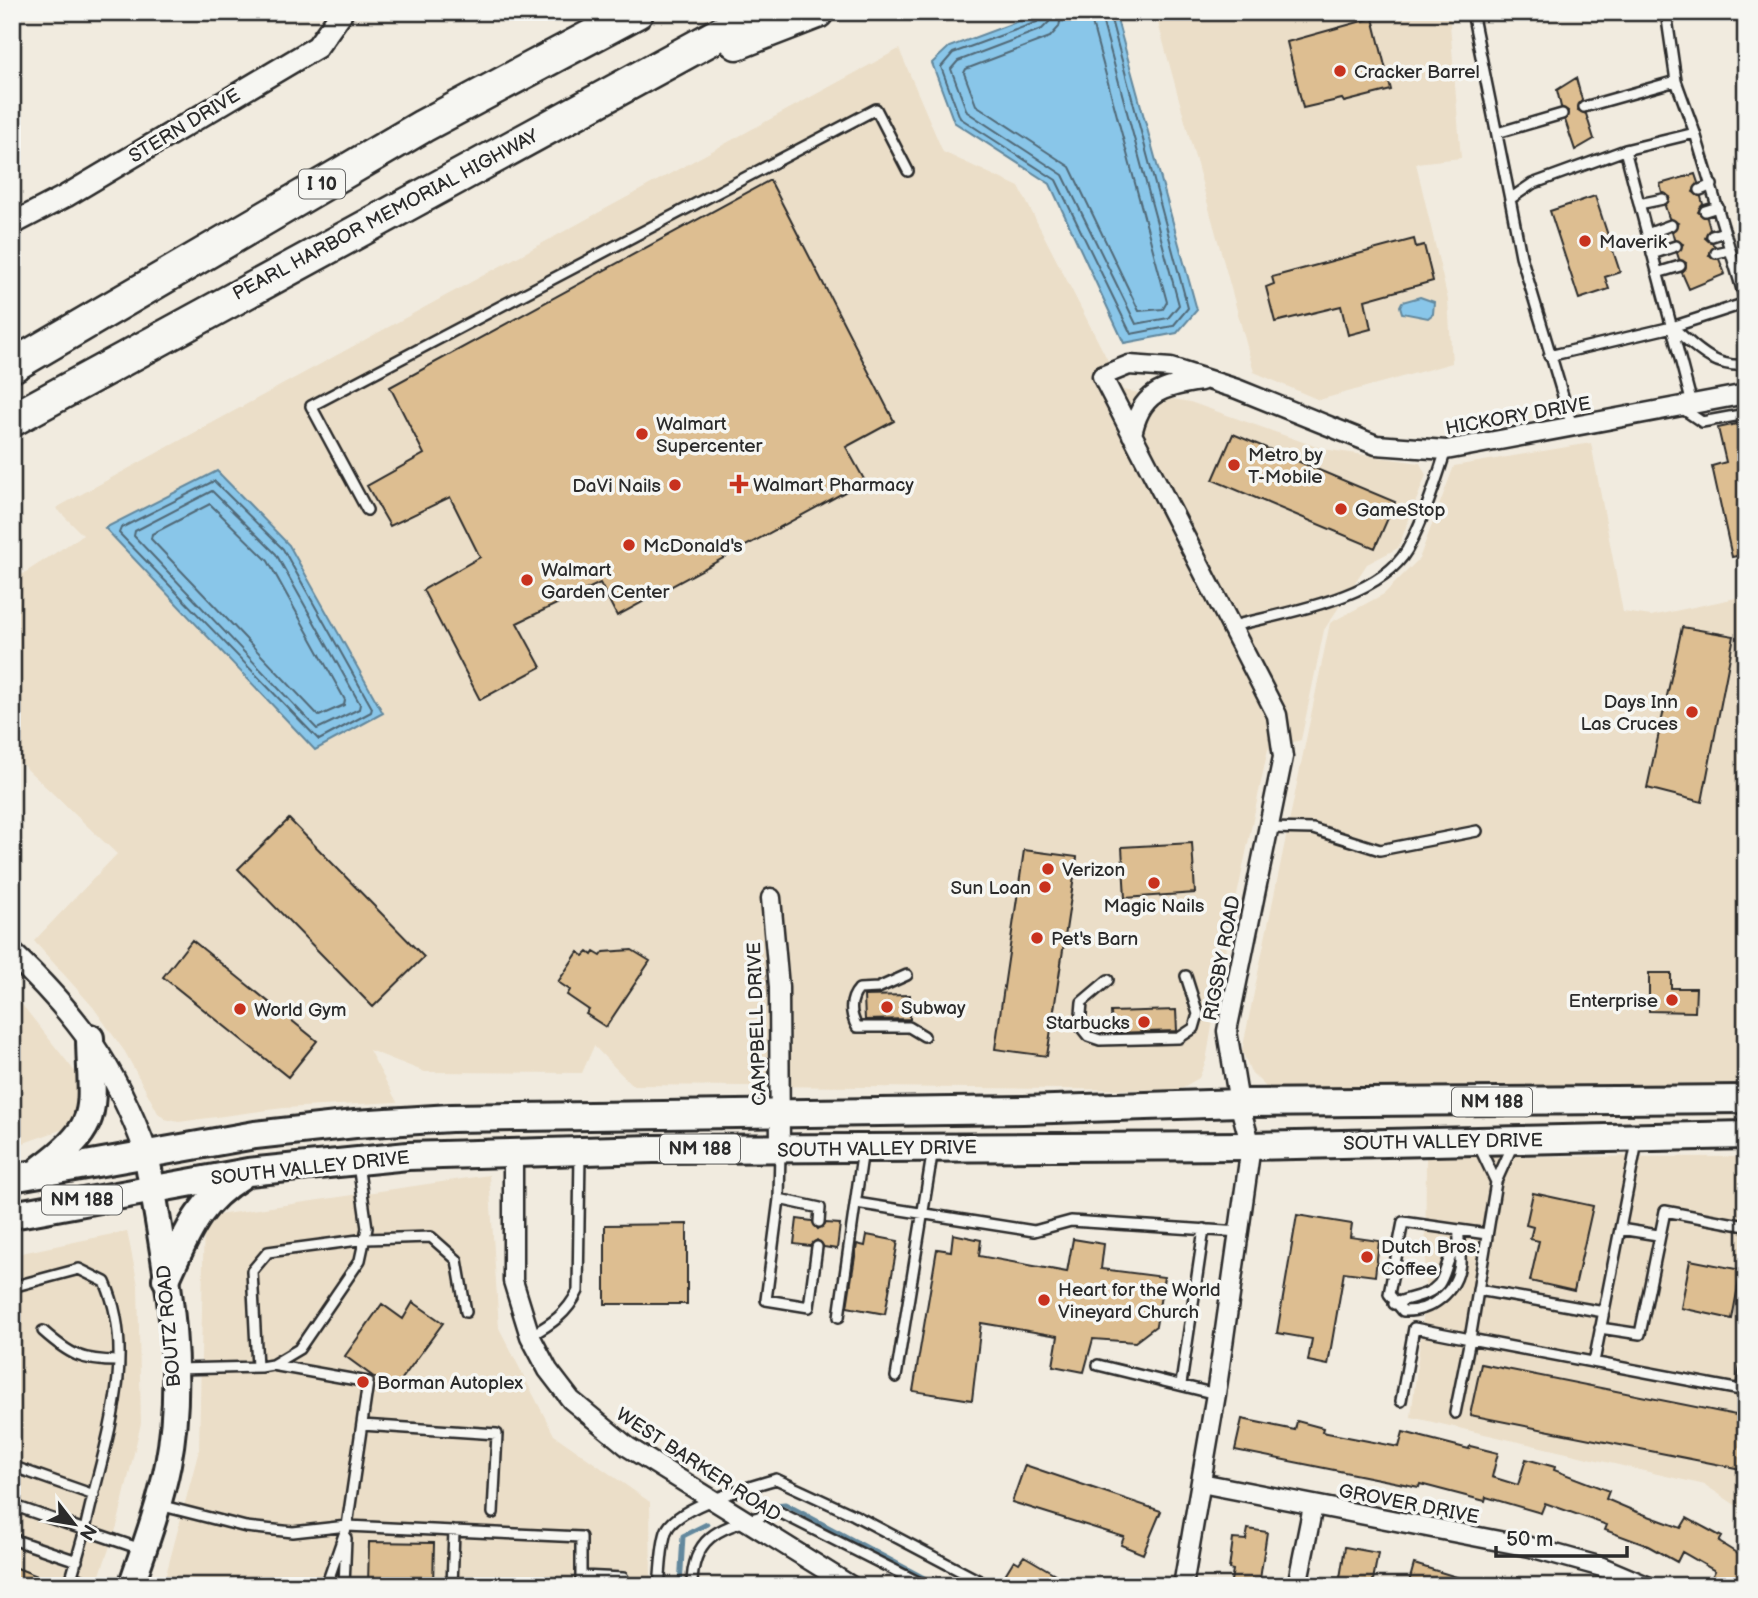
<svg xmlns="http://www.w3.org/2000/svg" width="1758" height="1598" viewBox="0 0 1758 1598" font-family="'Balsamiq Sans',sans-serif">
  <rect width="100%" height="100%" fill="#f1ebdf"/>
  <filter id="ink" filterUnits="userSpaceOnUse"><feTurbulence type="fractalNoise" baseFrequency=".0143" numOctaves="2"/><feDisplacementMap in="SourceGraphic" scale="14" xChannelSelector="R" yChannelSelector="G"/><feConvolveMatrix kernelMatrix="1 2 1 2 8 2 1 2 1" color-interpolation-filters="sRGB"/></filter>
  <g filter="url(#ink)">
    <path fill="#ebdec8" d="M1155 12H1449L1461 158 1416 163 1448 300 1452 363 1319 400 1254 372Z
      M899 49 943 152 1019 187 1123 390 1190 402 1323 449 1420 463 1426 475 1398 548 1367 564 1324 630 1301 740 1268 749 1224 957 1206 1061 1199 1078 1178 1090 632 1085 594 1046 582 1073 425 1072 369 1050 397 1102 283 1108 179 1122 165 1119 158 1113 125 1052 93 1007 34 941 117 854 12 755V581L83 535 56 508Z
      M1591 443 1623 612 1651 616 1746 596V1083L1267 1088 1251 1072 1242 1051 1330 623 1384 594 1419 559 1454 466Z
      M12 992 80 1078 75 1125 12 1147Z
      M1426 1156 1746 1157V1512L1705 1485 1411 1417 1425 1301Z
      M489 1175 499 1328 554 1435 650 1502 651 1586H163L199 1450 204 1217Z
      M127 1231 138 1285 141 1423 117 1526 96 1586H12V1255Z"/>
    <path fill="#89c6e9" stroke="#63889d" stroke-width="2" d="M1043 12H1115L1197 310 1177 333 1124 343 1050 184 954 122 932 63 949 47Z
      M1420 297 1434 302 1433 314 1428 318 1402 313 1400 306 1402 302Z
      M217 471 289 545 383 713 315 750 105 528Z"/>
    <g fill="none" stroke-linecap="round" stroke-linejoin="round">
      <path stroke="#516977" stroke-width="2" d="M1042 12 1037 22 953 53 941 67 960 118 1056 180 1131 334 1173 326 1188 308 1109 12
        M1051 12 1049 22 1042 29 958 61 951 69 967 112 1063 175 1136 324 1168 318 1179 305 1100 12
        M1062 12 1059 27 1050 37 966 69 964 73 976 105 1070 167 1139 311 1163 309 1167 302 1089 12
        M214 481 283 549 372 708 371 712 319 740 119 533 121 528Z
        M212 491 276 554 360 704 359 709 317 729 134 536 135 531Z
        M210 504 268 561 345 700 344 705 319 716 151 539 152 534Z"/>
      <path stroke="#63889d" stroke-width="5" d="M764 1506 785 1504 939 1586
        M680 1586 683 1536 707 1524"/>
    </g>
    <path fill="#ddbe91" stroke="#2b2b2b" stroke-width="2" d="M1373 18 1391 90 1344 102 1342 99 1303 108 1287 42Z
      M1576 78 1582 100 1578 110 1586 114 1594 139 1575 150 1565 120 1568 111 1561 107 1557 90Z
      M1695 174 1698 183 1693 192 1701 197 1703 204 1698 212 1707 218 1710 229 1705 238 1715 246 1709 255 1719 259 1725 274 1689 289 1682 273 1686 263 1679 259 1677 253 1683 244 1674 239 1672 232 1678 223 1669 218 1665 206 1670 197 1662 192 1660 184Z
      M770 180 894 421 846 447 865 481 617 616 600 583 517 623 541 667 480 700 423 590 480 557 450 497 390 526 367 486 424 454 390 387Z
      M1595 196 1620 272 1605 277 1609 289 1579 299 1550 211Z
      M1414 239 1416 247 1424 245 1433 281 1365 300 1371 329 1348 335 1341 306 1275 322 1266 287 1274 284 1272 277Z
      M1741 423 1746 444V554L1732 557 1712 466 1726 462 1718 428Z
      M1233 434 1395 502 1375 548 1213 480Z
      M1682 627 1734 636 1702 802 1647 788Z
      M289 819 424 957 373 1007 238 869Z
      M1192 843 1195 893 1125 898 1122 847Z
      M1024 850 1077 857 1047 1056 995 1049Z
      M192 940 317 1041 288 1077 163 977Z
      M632 950 650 961 606 1027 586 1014 589 1010 567 995 570 990 558 982 578 952 584 956 588 952 592 955 594 952 601 956 604 952Z
      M1649 973H1671V988H1696L1695 1012 1649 1011Z
      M910 995V1019L865 1020 864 996Z
      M1176 1010 1177 1031 1112 1033 1111 1012Z
      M1533 1193 1593 1206 1574 1291 1530 1281 1539 1241 1530 1239 1533 1227 1526 1225Z
      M1297 1215 1352 1224 1350 1237 1379 1241 1375 1276 1344 1272 1328 1365 1308 1361 1312 1339 1277 1333Z
      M797 1219 812 1221 818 1229 826 1223 840 1224 837 1249 824 1247 817 1240 810 1246 794 1244Z
      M687 1224V1304H605V1225Z
      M953 1234 981 1240 979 1256 1067 1272 1073 1239 1104 1244 1101 1269 1164 1277 1156 1326 1135 1342 1093 1339 1084 1372 1053 1366 1058 1336 981 1323 972 1400 913 1391 937 1249 951 1251Z
      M867 1235 898 1241 885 1314 847 1307 857 1244 865 1246Z
      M1690 1260 1741 1270 1732 1319 1681 1308Z
      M413 1302 443 1323 393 1391 345 1356 382 1304 403 1319Z
      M1481 1364 1746 1417V1470L1470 1415Z
      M1242 1419 1295 1430 1297 1421 1323 1428 1322 1432 1399 1447 1403 1432 1469 1449 1470 1446 1498 1453 1492 1477 1518 1485 1526 1459 1555 1467 1554 1470 1609 1491 1606 1499 1632 1510 1681 1528 1687 1518 1722 1537 1719 1542 1746 1559V1586H1726L1712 1577 1715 1571 1682 1552 1677 1562 1648 1546 1605 1530 1607 1525 1545 1503 1541 1513 1486 1497 1485 1501 1420 1484 1419 1487 1235 1450Z
      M1025 1465 1161 1511 1143 1554 1121 1545 1124 1537 1012 1502Z
      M1248 1529 1267 1532 1259 1586H1230L1233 1570 1229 1569 1233 1539 1246 1540Z
      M369 1542 434 1543 433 1586H368Z
      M1345 1547 1378 1553 1372 1586 1339 1584Z
      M1024 1556 1055 1574 1048 1586H1006L1009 1581 1003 1578 1014 1560 1019 1563Z
      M1414 1564 1473 1582V1586H1408Z
      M12 1566 60 1585V1586H12Z"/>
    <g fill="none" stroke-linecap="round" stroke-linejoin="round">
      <g stroke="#2b2b2b" stroke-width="14">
        <path id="service" d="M1472 12 1510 199
          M1666 12 1676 81 1695 133
          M1584 107 1676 81
          M1497 133 1562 114
          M1625 150 1695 133 1746 303
          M1700 190 1712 185
          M1639 204 1663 199
          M1705 211 1718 207
          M1647 234 1671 225
          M1712 236 1724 232
          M1716 253 1729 250
          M1652 254 1676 246
          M1657 273 1680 266
          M1672 327C1696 347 1712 368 1746 365
          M1549 356 1672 327 1746 303
          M1680 407 1702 422 1746 414
          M1572 426 1521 256 1510 199 1532 184 1625 150 1692 404
          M367 510 311 406 876 109 908 171
          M1229 627C1281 613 1378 600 1407 550 1424 519 1435 484 1446 450
          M1269 828 1313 829 1380 850 1477 831
          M907 975 878 988 859 989C849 1000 850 1014 857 1027H909L924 1036
          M1108 980 1082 1002 1080 1026 1088 1036 1100 1040 1179 1038 1194 1028 1198 1014 1186 976
          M1478 1144 1496 1182 1514 1142
          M780 1150 779 1199 766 1300 809 1307 817 1247
          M1496 1182 1470 1339 1746 1391
          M779 1199 820 1208 819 1222
          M856 1203 1034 1231 1071 1221 1240 1232
          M1620 1229 1658 1235
          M1459 1230C1458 1241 1461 1253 1460 1263 1457 1292 1431 1312 1403 1311L1389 1294 1403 1222 1487 1234
          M12 1287 79 1269 105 1282C140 1360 101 1452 85 1530L141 1549
          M1478 1290 1604 1312
          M1394 1304C1409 1296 1427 1298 1439 1284 1447 1273 1446 1257 1457 1250
          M839 1317 863 1149
          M1600 1328 1640 1334 1665 1211 1746 1226
          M43 1331C70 1355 82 1361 118 1361
          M530 1336C551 1324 567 1314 578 1291L580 1153
          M1594 1362 1637 1142
          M1098 1365 1216 1394
          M257 1367 252 1271 268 1252 366 1239 431 1237 457 1260 466 1312
          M176 1369 261 1367 272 1365 299 1349 360 1260 367 1228 358 1164
          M896 1377 933 1149
          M1181 1384 1204 1229
          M1741 1390 1746 1367
          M1401 1401 1414 1328 1470 1339 1455 1413
          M362 1425 497 1434 493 1513
          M20 1469 94 1495
          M12 1505 85 1530 69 1586
          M159 1505 246 1527 293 1532 347 1526 368 1382 272 1365
          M347 1526 581 1537V1576
          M12 1539 77 1561
          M72 1577 99 1586
          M326 1586 347 1526
          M344 1586 346 1538
          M452 1586 454 1531
          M581 1586V1576L623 1578V1586
          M659 1586C661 1569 661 1548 666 1532 675 1506 751 1487 776 1479L854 1515 989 1586
          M692 1586C692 1527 732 1527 777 1511L926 1586"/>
      </g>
      <g stroke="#2b2b2b" stroke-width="23">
        <path id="minor" d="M1132 435C1140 393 1162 386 1201 381
          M771 898 779 987 780 1149
          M513 1154V1281L530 1336 548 1370 571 1400 628 1447 851 1586
          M1201 1483 1530 1547 1602 1567 1647 1586
          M1183 1586 1216 1394 1251 1146 1239 1103 1227 1031 1283 757 1277 715 1102 376 1129 365 1171 368 1237 389 1376 445 1446 450 1746 394
          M1297 1586 1313 1506"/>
      </g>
      <g stroke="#2b2b2b" stroke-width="26">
        <path id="tertiary" d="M12 224 66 196 317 47 342 12
          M12 953C78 1016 115 1066 146 1152"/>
      </g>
      <g stroke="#2b2b2b" stroke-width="30">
        <path id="secondary" d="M131 1586C145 1546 160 1505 168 1464 188 1361 163 1253 146 1152"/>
      </g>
      <g stroke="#2b2b2b" stroke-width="32">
        <path id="primary" d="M41 1169C104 1123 91 1110 90 1038
          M12 1178 255 1135 355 1124 451 1118 1023 1110 1239 1103 1746 1099
          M12 1215 248 1172 408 1156 653 1149 1251 1146 1746 1135
          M166 1279C187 1234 197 1203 241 1176"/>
      </g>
      <g stroke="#2b2b2b" stroke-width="37">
        <path id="motorway" d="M737 43 817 12
          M12 366 423 126 637 12
          M12 420 760 12"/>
      </g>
      <use href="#service" stroke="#f6f6f2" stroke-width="9"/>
      <use href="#minor" stroke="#f6f6f2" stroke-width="18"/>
      <use href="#tertiary" stroke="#f6f6f2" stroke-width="21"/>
      <use href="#secondary" stroke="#f6f6f2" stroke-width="24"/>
      <use href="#primary" stroke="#f6f6f2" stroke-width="26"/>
      <use href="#motorway" stroke="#f6f6f2" stroke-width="32"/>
    </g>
  </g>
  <g fill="#c8321e" stroke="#f6f6f2" stroke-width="2.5">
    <circle cx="1340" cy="71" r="7"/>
    <circle cx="1585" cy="241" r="7"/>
    <circle cx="642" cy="434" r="7"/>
    <circle cx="1234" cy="465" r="7"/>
    <path d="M735.5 473.5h7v7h7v7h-7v7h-7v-7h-7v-7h7z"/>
    <circle cx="675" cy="485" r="7"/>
    <circle cx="1341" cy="509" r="7"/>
    <circle cx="629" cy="545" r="7"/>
    <circle cx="527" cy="580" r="7"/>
    <circle cx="1692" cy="712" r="7"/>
    <circle cx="1048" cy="869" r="7"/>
    <circle cx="1154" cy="883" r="7"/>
    <circle cx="1045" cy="887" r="7"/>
    <circle cx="1037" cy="938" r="7"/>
    <circle cx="1672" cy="1000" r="7"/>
    <circle cx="887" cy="1007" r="7"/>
    <circle cx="240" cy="1009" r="7"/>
    <circle cx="1144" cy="1022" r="7"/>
    <circle cx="1367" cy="1257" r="7"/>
    <circle cx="1044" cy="1300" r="7"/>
    <circle cx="363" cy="1382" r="7"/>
  </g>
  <g text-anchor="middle" stroke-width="7" stroke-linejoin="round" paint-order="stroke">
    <g fill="#f6f6f2" stroke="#686867" stroke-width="2">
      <rect x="299" y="169.5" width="46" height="29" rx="5"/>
      <rect x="1452" y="1087.5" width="80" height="29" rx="5"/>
      <rect x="660" y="1134.5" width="80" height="29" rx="5"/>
      <rect x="42" y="1185.5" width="80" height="29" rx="5"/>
    </g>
    <g font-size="18" font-weight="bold" fill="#2b2b2b">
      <text x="322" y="190">I 10</text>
      <text x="1492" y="1108">NM 188</text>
      <text x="700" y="1155">NM 188</text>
      <text x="82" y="1206">NM 188</text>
    </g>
    <g font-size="19" fill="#2b2b2b" stroke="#f6f6f2" text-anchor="start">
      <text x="1354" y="78">Cracker Barrel</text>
      <text x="1599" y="248">Maverik</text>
      <text x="656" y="430">Walmart<tspan x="656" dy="22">Supercenter</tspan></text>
      <text x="1248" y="461">Metro by<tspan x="1248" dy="22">T-Mobile</tspan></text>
      <text x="753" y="491">Walmart Pharmacy</text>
      <text x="661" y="492" text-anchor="end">DaVi Nails</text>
      <text x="1355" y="516">GameStop</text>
      <text x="643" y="552">McDonald's</text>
      <text x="541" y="576">Walmart<tspan x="541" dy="22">Garden Center</tspan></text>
      <text x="1678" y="708" text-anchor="end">Days Inn<tspan x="1678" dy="22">Las Cruces</tspan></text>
      <text x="1062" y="876">Verizon</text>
      <text x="1031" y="894" text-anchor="end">Sun Loan</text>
      <text x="1154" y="912" text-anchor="middle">Magic Nails</text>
      <text x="1051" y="945">Pet's Barn</text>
      <text x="1658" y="1007" text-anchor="end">Enterprise</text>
      <text x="901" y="1014">Subway</text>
      <text x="254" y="1016">World Gym</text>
      <text x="1130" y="1029" text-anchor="end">Starbucks</text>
      <text x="1381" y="1253">Dutch Bros.<tspan x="1381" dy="22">Coffee</tspan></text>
      <text x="1058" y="1296">Heart for the World<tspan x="1058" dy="22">Vineyard Church</tspan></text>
      <text x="377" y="1389">Borman Autoplex</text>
    </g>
    <g font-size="19" fill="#2b2b2b" stroke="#f6f6f2">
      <text transform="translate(184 125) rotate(-31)" y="7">STERN DRIVE</text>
      <text transform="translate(385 214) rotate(-28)" y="7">PEARL HARBOR MEMORIAL HIGHWAY</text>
      <text transform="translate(1518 415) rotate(-10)" y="7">HICKORY DRIVE</text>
      <text transform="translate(1221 958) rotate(-79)" y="7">RIGSBY ROAD</text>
      <text transform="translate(756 1024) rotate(-92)" y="7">CAMPBELL DRIVE</text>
      <text transform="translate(1443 1141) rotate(-1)" y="7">SOUTH VALLEY DRIVE</text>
      <text transform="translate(877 1148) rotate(-1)" y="7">SOUTH VALLEY DRIVE</text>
      <text transform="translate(310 1167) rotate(-6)" y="7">SOUTH VALLEY DRIVE</text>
      <text transform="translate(168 1326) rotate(-95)" y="7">BOUTZ ROAD</text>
      <text transform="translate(699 1464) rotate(33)" y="7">WEST BARKER ROAD</text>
      <text transform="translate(1409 1503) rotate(11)" y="7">GROVER DRIVE</text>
    </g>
  </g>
  <rect width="1758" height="1598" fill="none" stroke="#f6f6f2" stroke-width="42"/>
  <rect x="21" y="21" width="1716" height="1556" fill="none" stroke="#2b2b2b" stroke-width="2.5" filter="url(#ink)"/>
  <g transform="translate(74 1524) rotate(121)" stroke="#f6f6f2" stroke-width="5" paint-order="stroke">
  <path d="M0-5L12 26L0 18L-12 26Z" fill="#2b2b2b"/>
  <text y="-10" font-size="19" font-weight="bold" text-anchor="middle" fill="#2b2b2b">N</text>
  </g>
  <path d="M1496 1546v10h131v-10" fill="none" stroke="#2b2b2b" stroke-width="3.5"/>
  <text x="1506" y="1546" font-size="21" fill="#2b2b2b" stroke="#f6f6f2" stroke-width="5" paint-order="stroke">50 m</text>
</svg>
